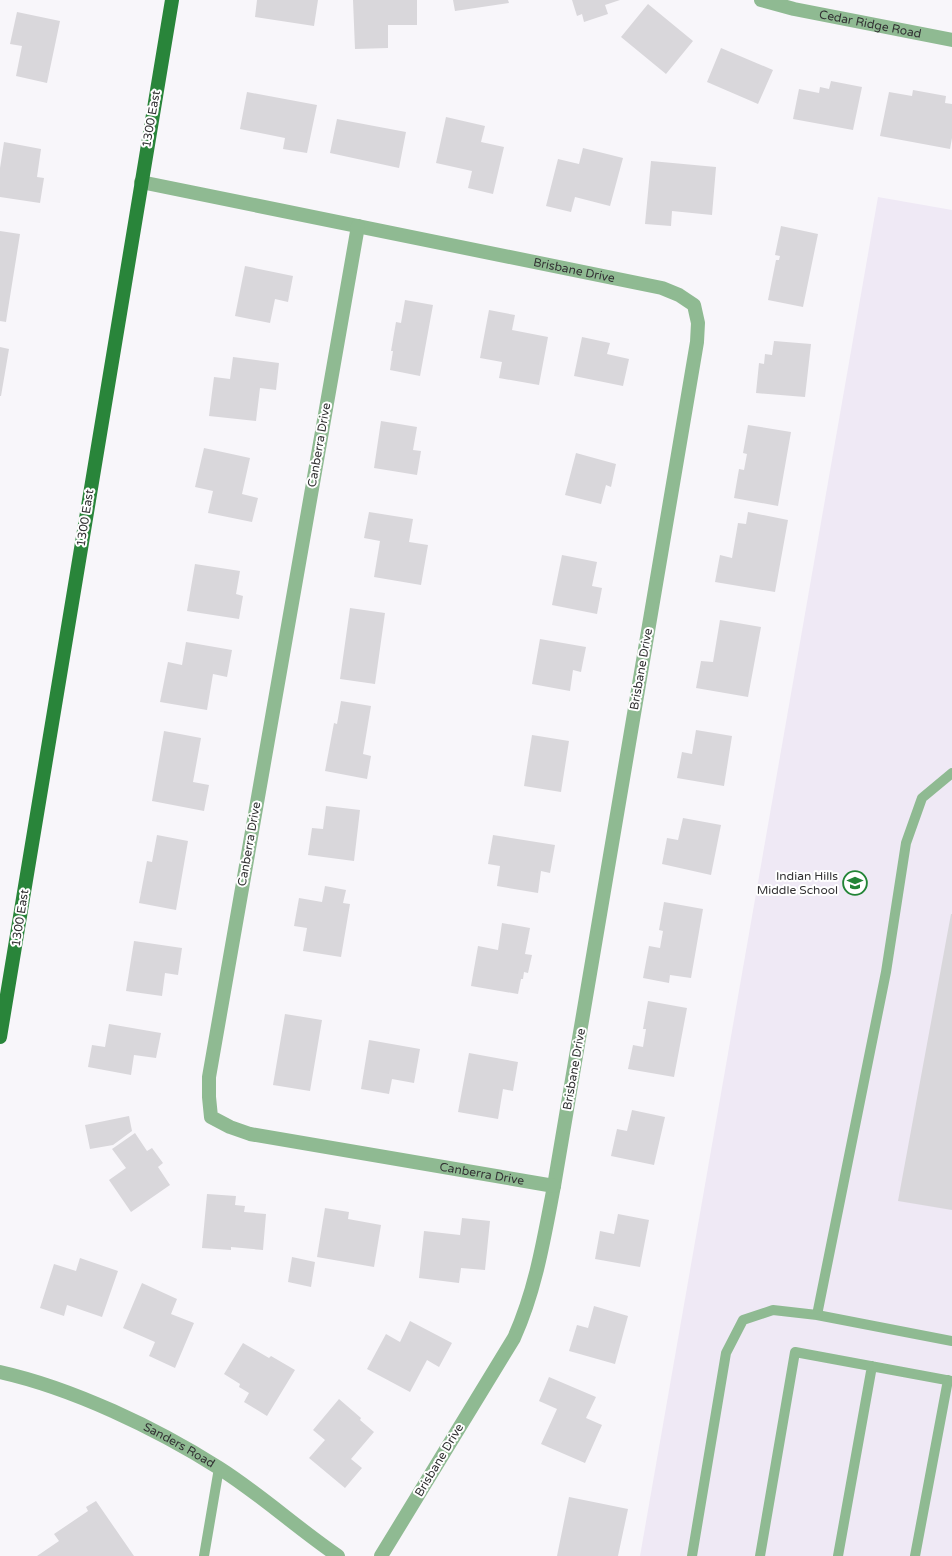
<svg xmlns="http://www.w3.org/2000/svg" width="952" height="1556" viewBox="0 0 952 1556" font-family="'Varela Round',sans-serif">
  <rect width="100%" height="100%" fill="#f8f6fa"/>
  <path fill="#efe9f5" d="M878 197 952 210V1556H640Z"/>
  <path fill="#d9d7db" d="M257 0H318L314 26 255 17Z
    M353 0H417V25H388V48L355 49Z
    M453 0H508L509 3 455 11Z
    M572 0H620L605 5 608 14 584 22 582 14 577 16Z
    M648 4 693 41 666 74 621 37Z
    M17 12 60 21 47 83 16 76 22 46 10 44Z
    M721 48 773 70 758 104 707 82Z
    M831 81 862 87 853 130 793 119 799 89 819 93 820 87 829 89Z
    M913 90 946 96 945 103 952 104V138L950 149 880 136 889 92 912 96Z
    M247 92 317 105 307 153 283 149 285 138 240 129Z
    M446 117 485 126 481 142 504 147 493 194 468 188 472 171 436 163Z
    M337 119 406 132 399 168 330 153Z
    M4 142 41 149 37 177 44 178 40 203 0 197V168Z
    M583 148 623 158 610 206 575 197 571 212 546 206 558 159 579 164Z
    M651 161 716 167 712 215 672 211 671 226 645 224Z
    M781 226 818 234 803 307 768 300 776 260H779L780 256 775 255Z
    M0 231 20 234 6 322 0 321Z
    M245 266 293 276 288 302 275 299 270 323 235 316Z
    M405 300 433 305 420 376 390 370 393 351H391L396 322 401 323Z
    M489 310 515 315 512 330 548 337 539 385 499 378 502 362 480 358Z
    M582 337 610 343 607 354 629 359 623 386 574 376Z
    M774 341 811 344 805 397 756 393 759 363 764 364 765 354 772 355Z
    M0 347 9 349 1 396H0Z
    M233 357 279 363 276 390 260 388 256 421 209 416 214 377 230 379Z
    M381 421 417 427 413 450 421 451 417 475 374 468Z
    M748 425 791 432 778 506 734 498 739 469 744 470 747 454 743 453Z
    M204 448 250 458 242 494 258 498 252 522 208 513 213 491 195 487Z
    M576 453 616 464 611 487 606 485 601 504 565 495Z
    M369 512 413 519 409 542 428 545 421 585 374 577 380 541 364 538Z
    M748 512 788 520 775 592 715 582 720 555 732 558 738 523 746 524Z
    M562 555 597 562 592 586 602 588 597 614 552 605Z
    M195 564 240 571 236 594 243 596 239 619 187 611Z
    M350 608 385 613 375 684 340 679Z
    M720 620 761 627 748 697 696 688 701 661 713 662Z
    M540 639 586 647 581 672 573 670 570 691 532 684Z
    M186 642 232 650 227 677 213 674 207 710 160 702 168 662 182 665Z
    M341 701 371 706 363 754 371 756 367 779 325 771 334 723 337 724Z
    M696 730 732 736 724 786 677 778 682 752 692 754Z
    M164 731 201 738 193 782 209 785 204 811 152 801Z
    M532 735 569 741 561 792 524 786Z
    M326 806 360 810 354 861 308 855 312 828 323 829Z
    M683 818 721 825 711 875 662 864 667 838 678 840Z
    M157 835 188 841 176 910 139 903 147 861 152 862Z
    M493 835 555 845 550 873 541 871 538 893 497 886 500 866 488 864Z
    M325 886 346 890 343 903 350 904 341 957 303 951 307 928 294 926 299 898 322 902Z
    M664 902 703 909 691 978 670 975 669 983 643 978 649 946 660 948 663 931 659 930Z
    M951 914H952V1210L898 1201Z
    M502 923 530 928 525 954 532 955 528 973 524 972 523 979H521L518 994 471 986 478 946 498 950Z
    M134 941 182 948 178 975 165 973 162 996 126 991Z
    M648 1001 687 1008 674 1077 628 1069 633 1045 643 1047 646 1029H643Z
    M285 1014 322 1020 310 1091 273 1085Z
    M109 1024 161 1033 156 1058 134 1055 131 1075 88 1067 92 1045 105 1047Z
    M369 1040 420 1049 414 1083 392 1079 389 1094 361 1089Z
    M469 1053 518 1062 513 1091 503 1089 498 1119 458 1112Z
    M632 1110 665 1117 654 1165 611 1156 617 1129 627 1131Z
    M129 1116 132 1131 113 1145 90 1149 85 1125Z
    M135 1133 147 1151 152 1148 163 1163 158 1167 170 1185 131 1212 109 1180 126 1168 112 1149Z
    M207 1194 236 1196 235 1205 245 1206 244 1212 266 1214 263 1250 231 1247V1250L202 1248Z
    M325 1208 349 1212 348 1219 381 1225 374 1267 317 1257Z
    M618 1214 649 1220 640 1267 595 1259 600 1231 614 1234Z
    M462 1218 490 1221 485 1270 461 1268 459 1283 419 1278 424 1231 460 1235Z
    M292 1257 315 1262 311 1287 288 1282Z
    M80 1258 118 1271 102 1317 67 1305 64 1316 40 1308 54 1264 76 1271Z
    M142 1283 177 1299 171 1314 194 1323 175 1368 149 1356 155 1342 123 1328Z
    M594 1306 628 1316 615 1364 569 1351 577 1325 588 1328Z
    M410 1321 452 1343 439 1367 427 1360 410 1392 367 1369 386 1334 400 1342Z
    M243 1343 269 1358 271 1356 295 1370 267 1416 244 1402 249 1393 239 1387 240 1384 224 1374Z
    M549 1377 596 1397 586 1418 602 1425 585 1463 541 1444 557 1409 539 1401Z
    M339 1399 361 1418 360 1420 374 1432 351 1459 362 1468 345 1488 309 1458 325 1440 313 1430Z
    M569 1497 628 1509 618 1556H557Z
    M96 1501 134 1556H37L59 1541 54 1534 88 1511 86 1507Z"/>
  <g fill="none" stroke-linecap="round" stroke-linejoin="round">
    <path stroke="#8fba92" stroke-width="10" d="M817 1315 886 972 906 843 922 798 952 773
      M204 1556 219 1468
      M692 1556 726 1353 743 1320 773 1310 817 1315 952 1341
      M760 1556 795 1352 952 1381
      M838 1556 872 1366
      M915 1556 948 1380"/>
    <g stroke="#8fba92" stroke-width="14">
      <path id="s1" d="M761 0 794 9 952 40"/>
      <path id="s2" d="M141 182 662 288 679 295 694 305 698 323 697 342 554 1186C544 1238 536 1289 514 1338L381 1556"/>
      <path id="s3" d="M358 226 209 1077V1097L211 1117 230 1127 250 1134 554 1186"/>
      <path id="s4" d="M0 1372C72 1388 156 1428 219 1468 260 1494 297 1528 338 1556"/>
    </g>
    <path stroke="#29853a" stroke-width="14" d="M0 1037 172 0"/>
  </g>
  <defs>
    <g id="school-ring" transform="scale(1.25)"><circle r="9.5" fill="#fff" stroke="#228436" stroke-width="1.5"/><path d="M0-5L7-2L0 1L-7-2ZM-4 1L0 2.5L4 1V4Q0 6-4 4Z" fill="#228436"/></g>
  </defs>
  <g fill-rule="evenodd">
    <use href="#school-ring" x="855" y="883"/>
  </g>
  <g text-anchor="middle" stroke-width="4" stroke-linejoin="round" paint-order="stroke">
    <g font-size="12" fill="#333234" stroke="#fff">
      <text dy="4" stroke="none"><textPath href="#s1" startOffset="112">Cedar Ridge Road</textPath></text>
      <text transform="translate(151 119) rotate(-80)" y="4">1300 East</text>
      <text dy="4" stroke="none"><textPath href="#s2" startOffset="442">Brisbane Drive</textPath></text>
      <text transform="translate(319 445) rotate(-80)" y="4">Canberra Drive</text>
      <text transform="translate(85 518) rotate(-81)" y="4">1300 East</text>
      <text transform="translate(641 669) rotate(-80)" y="4">Brisbane Drive</text>
      <text transform="translate(249 844) rotate(-80)" y="4">Canberra Drive</text>
      <text transform="translate(20 918) rotate(-81)" y="4">1300 East</text>
      <text transform="translate(574 1069) rotate(-80)" y="4">Brisbane Drive</text>
      <text dy="4" stroke="none"><textPath href="#s3" startOffset="1182">Canberra Drive</textPath></text>
      <text dy="4" stroke="none"><textPath href="#s4" startOffset="194">Sanders Road</textPath></text>
      <text transform="translate(439 1460) rotate(-59)" y="4">Brisbane Drive</text>
    </g>
    <g font-size="12" fill="#333234" stroke="#fff" text-anchor="end">
      <text x="838" y="880">Indian Hills<tspan x="838" dy="14">Middle School</tspan></text>
    </g>
  </g>
</svg>
